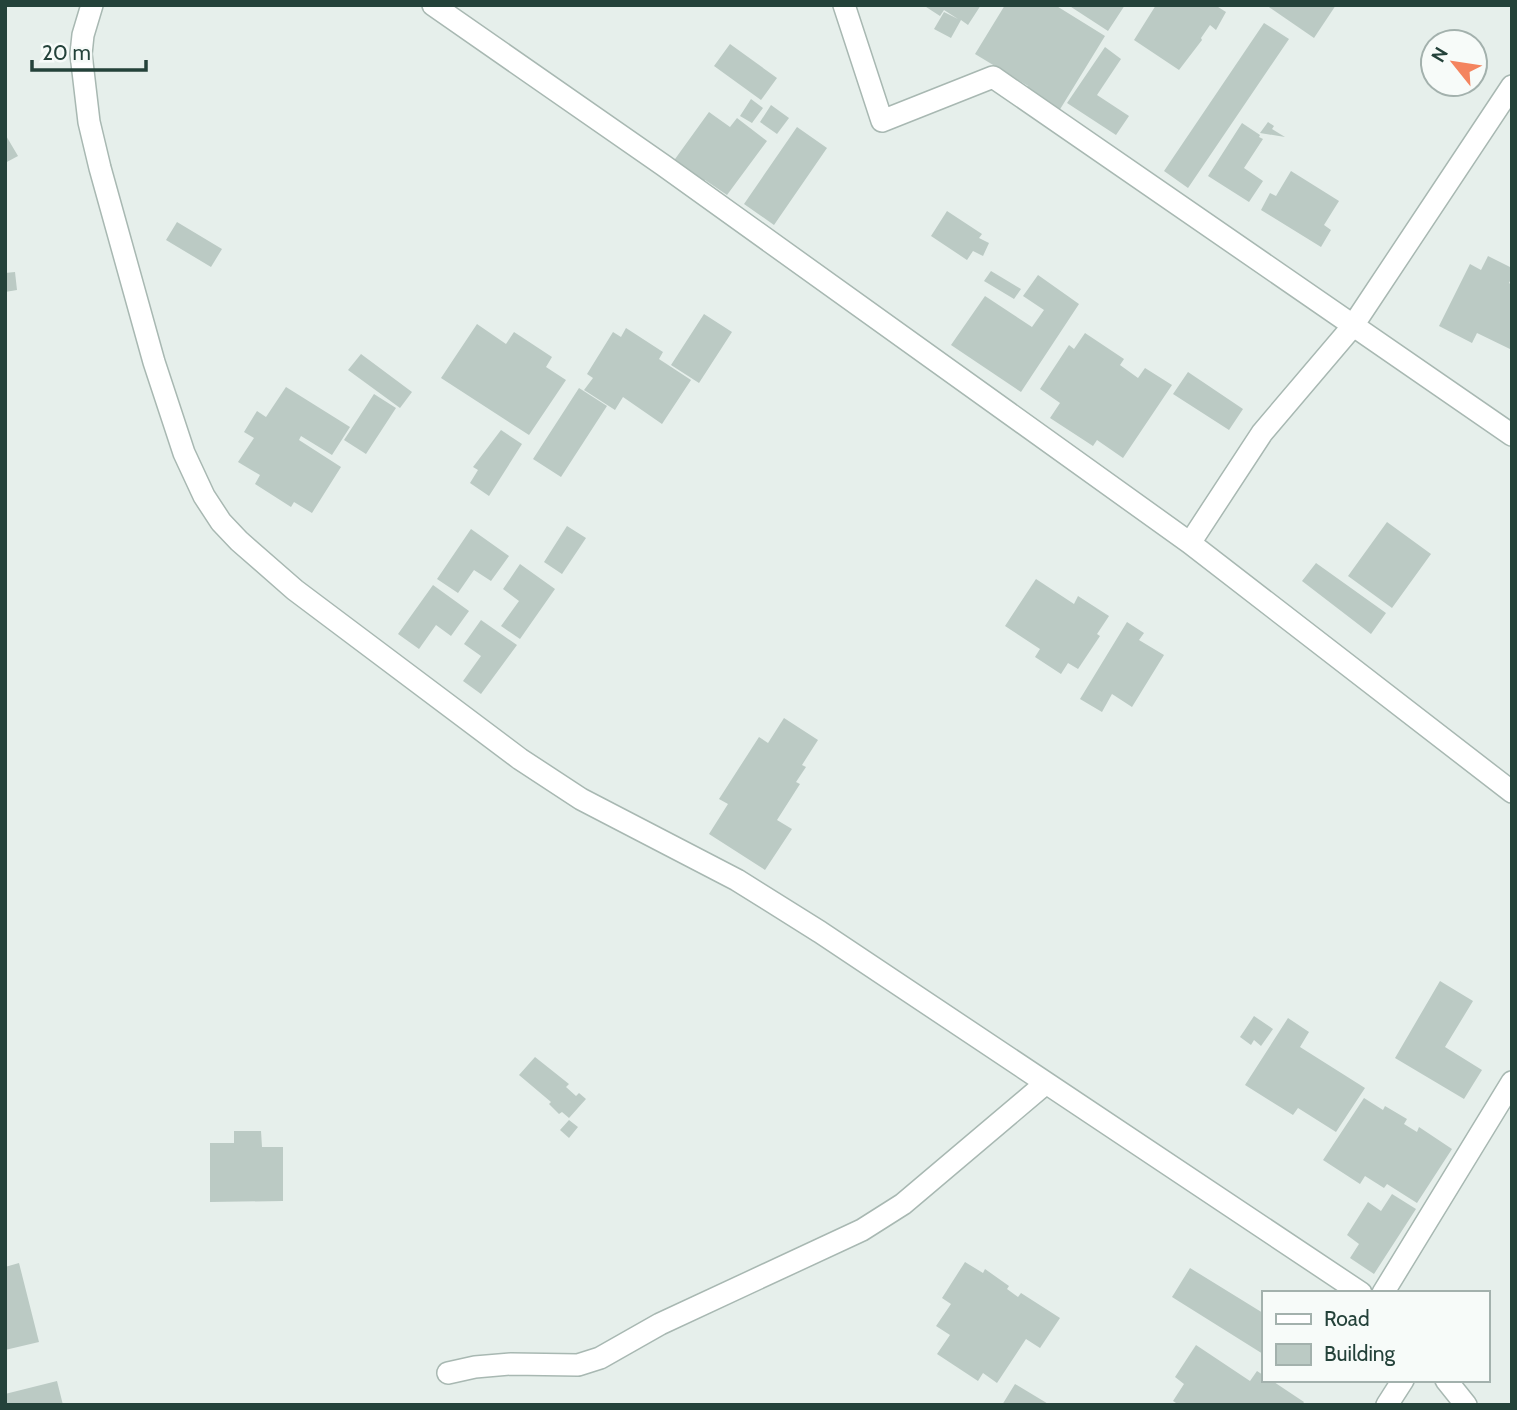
<svg xmlns="http://www.w3.org/2000/svg" width="1517" height="1410" viewBox="0 0 1517 1410" font-family="Cabin,sans-serif">
  <rect width="100%" height="100%" fill="#e6efeb"/>
  <path fill="#bbcac4" d="M923 5H981L968 25 961 20 951 38 934 29 944 12 958 19 944 10 940 16Z
    M1005 5H1055L1105 36 1059 111 1025 90 1028 86 975 54Z
    M1068 5H1125L1108 31Z
    M1156 5H1215L1226 12 1216 30 1210 25 1201 38 1202 40 1179 70 1134 40Z
    M1266 5H1336L1314 38Z
    M1264 23 1289 39 1188 188 1164 171Z
    M730 44 777 78 761 100 714 66Z
    M1105 47 1121 59 1097 95 1129 116 1116 135 1067 103Z
    M751 99 763 108 752 123 740 116Z
    M771 105 789 118 777 134 760 122Z
    M709 112 730 127 737 118 767 141 727 195 705 180 699 187 670 166Z
    M1268 122 1274 126 1272 129 1285 137 1260 133Z
    M1242 123 1260 135 1259 137 1263 139 1244 168 1263 181 1249 202 1208 176Z
    M797 127 827 148 774 225 744 204Z
    M5 134 18 156 5 163Z
    M1291 171 1339 201 1324 225 1331 230 1321 247 1261 210 1270 193 1276 196Z
    M947 211 982 234 979 238 989 243 983 256 973 251 967 260 931 236Z
    M177 222 222 249 211 267 166 240Z
    M1488 256 1512 268V277L1509 283 1512 285V350L1477 333 1472 343 1439 326 1470 264 1481 270Z
    M991 271 1021 289 1014 299 984 281Z
    M15 272 17 290 5 292V273Z
    M1038 275 1079 304 1021 392 951 345 985 296 1032 327 1044 310 1023 296Z
    M704 314 732 332 699 383 671 365Z
    M477 324 506 344 514 332 552 357 546 367 566 380 529 435 441 378Z
    M626 328 663 352 659 359 691 380 662 424 623 397 615 410 584 390 593 378 587 374 613 332 621 337Z
    M1085 333 1124 359 1120 365 1138 378 1145 368 1172 385 1123 458 1097 440 1093 446 1050 418 1060 403 1040 389 1069 345 1074 349Z
    M361 354 412 392 400 408 348 370Z
    M1188 372 1243 409 1229 430 1173 394Z
    M286 387 350 427 332 455 301 436 299 440 341 467 312 513 294 502 291 507 255 484 260 475 238 462 254 438 244 432 257 411 266 417Z
    M579 388 607 406 561 477 533 459Z
    M374 394 396 408 366 454 344 440Z
    M501 430 522 444 489 496 470 483 478 470 473 467Z
    M1387 522 1431 554 1392 608 1348 576Z
    M567 526 586 538 562 574 544 562Z
    M471 529 509 556 491 581 474 570 458 593 437 579Z
    M1316 563 1386 613 1371 634 1302 581Z
    M520 564 555 589 520 639 501 626 519 601 503 589Z
    M1036 579 1074 604 1078 596 1109 616 1097 634 1100 636 1078 669 1068 663 1061 674 1035 657 1040 649 1005 626Z
    M433 585 469 611 451 636 436 625 419 649 398 634Z
    M481 620 517 645 481 694 463 681 481 656 464 644Z
    M1127 622 1144 633 1139 640 1164 655 1132 707 1112 694 1102 712 1080 699Z
    M784 718 818 740 802 765 806 767 796 782 800 784 777 820 792 829 765 870 709 834 728 804 719 799 759 737 768 743Z
    M1440 981 1473 1001 1445 1047 1482 1070 1464 1099 1395 1058Z
    M1254 1016 1273 1029 1261 1046 1254 1040 1251 1045 1240 1037Z
    M1288 1018 1309 1032 1300 1047 1365 1088 1336 1132 1298 1108 1293 1115 1245 1085Z
    M535 1057 569 1084 566 1087 576 1096 579 1093 586 1099 569 1118 562 1112 559 1114 549 1104 551 1102 519 1075Z
    M1364 1098 1383 1110 1385 1106 1407 1119 1404 1124 1417 1132 1419 1127 1452 1149 1417 1203 1387 1184 1384 1188 1365 1176 1360 1184 1323 1160Z
    M569 1120 578 1127 569 1138 560 1130Z
    M234 1131H261L262 1147H283V1201L210 1202V1143H234Z
    M1392 1194 1416 1209 1374 1274 1350 1258 1359 1244 1347 1235 1368 1202 1381 1211Z
    M965 1262 983 1273 985 1269 1009 1286 1007 1289 1018 1297 1021 1293 1060 1318 1040 1348 1026 1339 997 1383 983 1373 978 1381 937 1354 950 1335 936 1326 951 1304 942 1298Z
    M19 1263 39 1342 5 1350V1267Z
    M1190 1268 1263 1313V1354L1172 1297Z
    M1196 1345 1250 1381 1257 1371 1263 1375V1380H1271L1304 1402 1302 1405H1179L1173 1401 1184 1384 1175 1377Z
    M57 1381 63 1405H5V1394Z
    M1015 1384 1050 1405H1002Z"/>
  <g fill="none" stroke-linecap="round" stroke-linejoin="round">
    <g stroke="#a8b8b2" stroke-width="24">
      <path id="minor" d="M92 5 83 35 81 54 89 122 100 168 154 362 184 453 204 496 221 522 239 541 295 590 520 759 581 799 737 880 820 932 1361 1293
        M433 5 663 165 1190 543 1512 792
        M844 5 882 121 993 77 1512 435
        M1190 543 1262 433 1352 327 1512 86
        M1383 1293 1512 1082
        M448 1373 475 1367 511 1364 578 1365 600 1358 660 1324 862 1230 903 1204 1046 1083
        M1446 1380 1466 1405
        M1387 1405 1403 1380"/>
    </g>
    <use href="#minor" stroke="#fff" stroke-width="21"/>
  </g>
  <rect width="1517" height="1410" fill="none" stroke="#24423a" stroke-width="14"/>
  <rect x="1262" y="1291" width="228" height="91" fill="#f7fbf9" stroke="#a3b1ad" stroke-width="2"/>
  <rect x="1276" y="1314" width="35" height="10" fill="#ffffff" stroke="#a3b1ad" stroke-width="2"/>
  <text x="1324" y="1326" font-size="21" fill="#24423a">Road</text>
  <rect x="1276" y="1344" width="35" height="21" fill="#bbcac4" stroke="#a3b1ad" stroke-width="2"/>
  <text x="1324" y="1361" font-size="21" fill="#24423a">Building</text>
  <g transform="translate(1454 63) rotate(300)"><circle r="33" fill="#f7fbf9" stroke="#a3b1ad" stroke-width="2"/>
  <path d="M0-5L12 26L0 18L-12 26Z" fill="#f4845f"/>
  <text y="-10" font-size="19" font-weight="bold" text-anchor="middle" fill="#24423a">N</text>
  </g>
  <path d="M32 60v10h114v-10" fill="none" stroke="#24423a" stroke-width="3.5"/>
  <text x="42" y="60" font-size="21" fill="#24423a" stroke="#f7fbf9" stroke-width="5" paint-order="stroke">20 m</text>
</svg>
